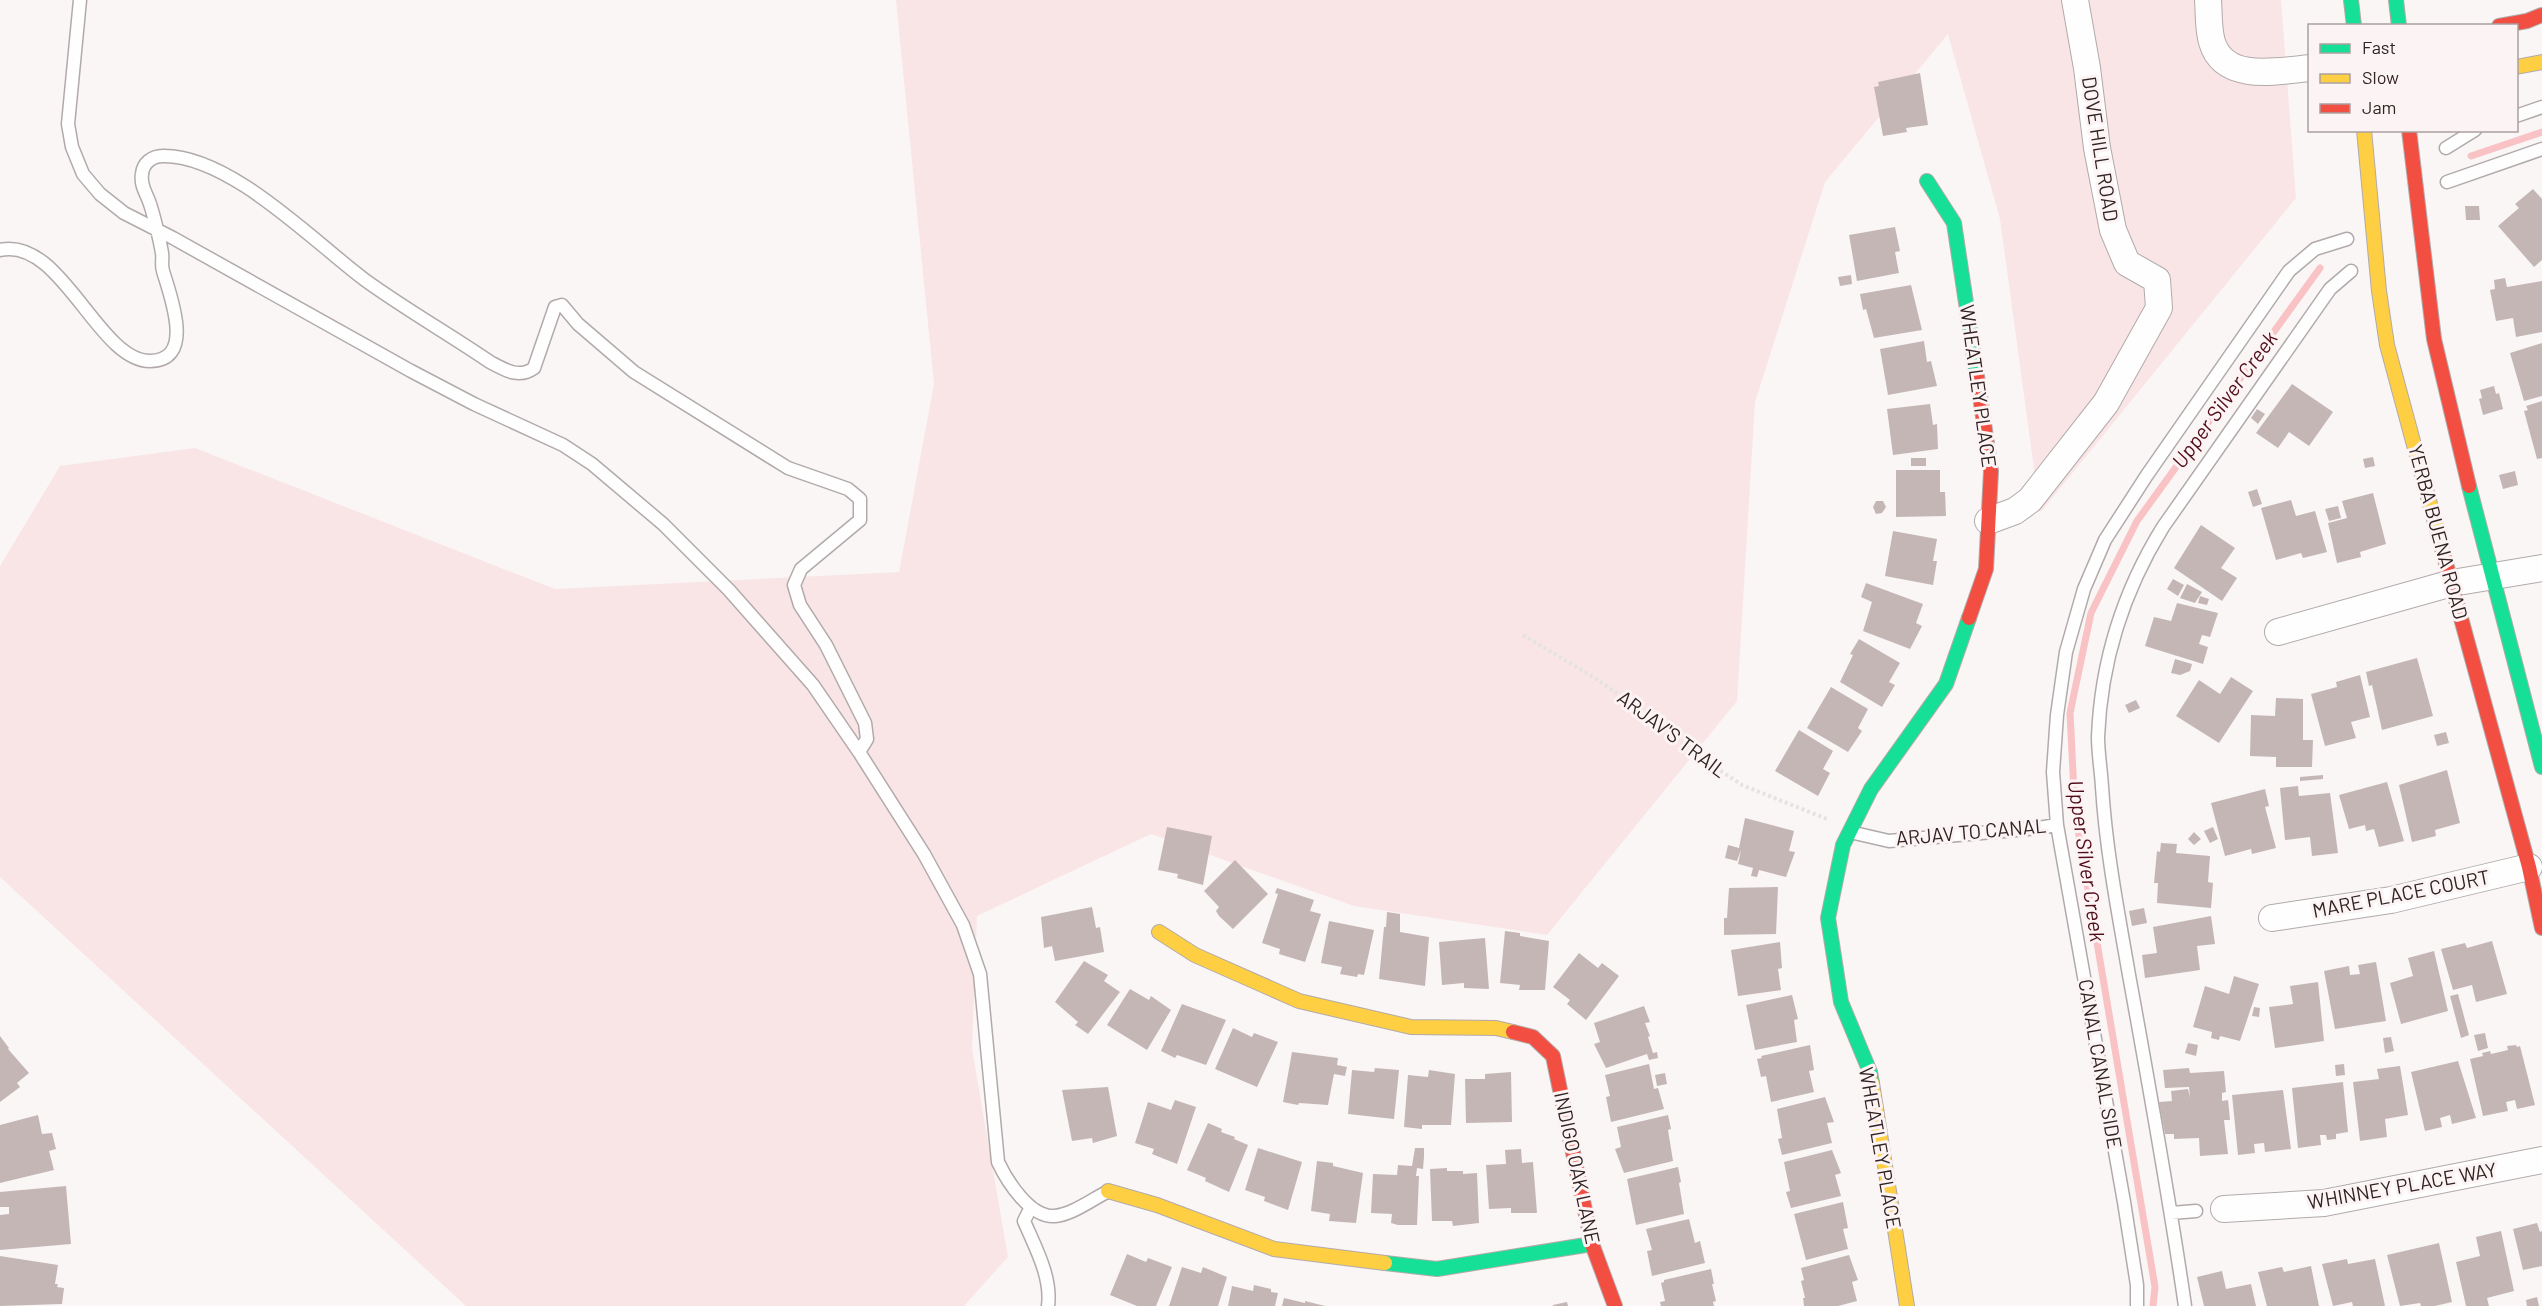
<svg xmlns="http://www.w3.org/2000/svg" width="2542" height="1306" viewBox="0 0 2542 1306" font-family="Barlow,sans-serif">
  <rect width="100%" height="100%" fill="#faf6f6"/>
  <path fill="#fae5e6" d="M896 0H2281L2296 198 2040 513 2000 219 1948 34 1825 182 1755 402 1737 701 1547 935 1354 906 1151 834 977 916 972 1049 1008 1257 964 1306H466L0 877V566L60 466 195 448 555 589 899 572 934 384Z"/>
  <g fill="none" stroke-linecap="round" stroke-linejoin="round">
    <path stroke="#f9c2c4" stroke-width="7" d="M2471 156 2542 132
      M2153 1306 2155 1287 2152 1269 2075 812 2070 713 2091 613 2137 521 2320 268"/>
  </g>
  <path fill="#c5b6b6" d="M1920 73 1928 125 1906 128 1907 132 1883 136 1874 87 1879 86 1878 82Z
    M2533 189 2542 199V260L2534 267 2498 226 2519 208 2515 204Z
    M2465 206H2479L2480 220H2466Z
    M1895 227 1900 251 1895 252 1899 273 1857 281 1849 235Z
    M1851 275 1852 284 1840 286 1838 277Z
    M2505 278 2507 287 2542 281V332L2516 337 2513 318 2496 321 2490 290 2495 289 2494 280Z
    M1911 285 1922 330 1874 338 1866 309 1863 310 1860 294Z
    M1924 341 1927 362 1931 361 1937 386 1888 395 1880 349Z
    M2542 343V396L2524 401 2510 353Z
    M2292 384 2333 412 2309 446 2289 432 2278 448 2256 433Z
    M2494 386 2496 394 2499 393 2503 409 2483 415 2479 399 2482 398 2480 390Z
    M2542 401V458L2537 459 2524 411 2528 410 2526 406Z
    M1930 404 1933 425 1937 424 1938 449 1893 455 1887 409Z
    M2257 409 2265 414 2258 424 2251 418Z
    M2373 457 2375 466 2365 468 2363 459Z
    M1911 458H1926V466H1911Z
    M1896 470H1940V492H1945L1946 516 1896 517Z
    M2515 471 2518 485 2503 489 2499 475Z
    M2257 489 2262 504 2253 507 2248 492Z
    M2373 493 2386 544 2360 552 2361 557 2337 563 2328 523 2347 518 2342 501Z
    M2291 500 2296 516 2315 511 2327 552 2303 558 2301 553 2276 560 2261 508Z
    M1876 501H1883L1886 507 1882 513 1876 514 1873 507Z
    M2338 506 2341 518 2329 521 2325 509Z
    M2201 525 2235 548 2221 568 2237 578 2222 601 2174 568Z
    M1893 531 1937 539 1933 561H1937L1933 585 1885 576Z
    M2173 579 2184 585 2178 596 2167 589Z
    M1866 583 1923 604 1916 623 1922 626 1910 649 1863 631 1872 602 1861 597Z
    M2187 584 2202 592 2195 603 2180 598Z
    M2200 596 2209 599 2207 605 2198 603Z
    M2177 603 2218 613 2210 637 2202 635 2199 644 2208 647 2203 664 2145 646 2154 617 2171 621Z
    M1859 639 1900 663 1889 682 1895 685 1882 707 1840 682 1853 655 1850 654Z
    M2417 658 2433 716 2382 730 2372 685 2369 686 2366 672Z
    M2175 659 2192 664 2190 671 2180 675 2171 673Z
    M2360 675 2370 717 2351 722 2356 738 2325 746 2311 694 2337 687 2336 682Z
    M2231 677 2253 691 2219 743 2176 716 2199 680 2220 694Z
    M1831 687 1868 709 1858 728 1862 731 1848 752 1807 728Z
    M2276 698 2303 699V740H2313L2312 767H2276V757L2250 756 2251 715 2275 716Z
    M2136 700 2140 708 2129 713 2125 705Z
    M1799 730 1833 751 1823 769 1830 773 1818 796 1775 771Z
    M2446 732 2449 743 2437 746 2434 735Z
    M2447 770 2460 823 2435 830 2436 836 2412 842 2399 785Z
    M2323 775V779L2300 781V777Z
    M2387 782 2404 841 2379 847 2374 829 2366 831 2365 825 2349 829 2339 795Z
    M2298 786 2299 796 2330 793 2338 853 2312 856 2310 837 2285 840 2280 788Z
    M2265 789 2269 806 2265 807 2276 848 2252 854 2251 849 2225 856 2211 803Z
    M1745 818 1794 831 1789 851 1795 852 1786 877 1759 870 1757 877 1751 876 1753 868 1738 864 1741 850 1737 861 1725 858 1728 845 1739 848Z
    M1167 827 1212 836 1203 885 1177 878 1178 874 1158 870Z
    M2213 827 2218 839 2210 843 2204 831Z
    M2194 832 2201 839 2194 845 2188 839Z
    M2161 843 2177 844 2176 853 2210 856 2208 882 2213 883 2211 908 2157 903 2158 883H2154L2157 851 2160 852Z
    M1235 860 1268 894 1233 929 1219 916 1216 911 1219 907 1204 891Z
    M1778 887 1776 934 1724 935V918H1727L1729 888Z
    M1277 888 1314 900 1310 911 1321 914 1305 962 1279 954 1280 949 1262 943 1278 894 1275 893Z
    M1092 907 1096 928 1100 927 1104 952 1055 961 1052 946 1044 948 1041 917Z
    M2144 908 2147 923 2132 926 2129 911Z
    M1387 912 1400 914V932L1429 937 1425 986 1379 979 1384 927H1386Z
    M2211 916 2215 944 2197 946 2200 970 2145 978 2142 955 2157 953 2153 927Z
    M1329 921 1374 930 1364 975 1358 974 1357 977 1340 974 1342 967 1321 963Z
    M1505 931 1520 933V936L1549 941 1545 990H1519L1520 985 1500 983Z
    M1485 938 1489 989 1464 988V983L1442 985 1439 942Z
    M2492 941 2507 994 2476 1002 2472 985 2453 990 2441 949 2465 943 2467 948Z
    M1780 942 1782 968 1778 969 1781 990 1738 996 1731 950Z
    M2434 951 2448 1011 2401 1024 2390 983 2413 976 2408 958Z
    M1579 953 1598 968 1602 963 1619 976 1586 1020 1567 1004 1570 1000 1553 987Z
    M1084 961 1108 975 1104 981 1120 992 1088 1034 1075 1025 1078 1022 1055 1002Z
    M2376 962 2386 1021 2335 1029 2324 971 2349 966 2350 975 2360 974 2358 965Z
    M2234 976 2259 984 2240 1041 2220 1036 2219 1040 2211 1038 2212 1032 2193 1027 2205 986 2229 994Z
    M2318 982 2324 1041 2275 1048 2269 1007 2293 1004 2290 986Z
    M1130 989 1149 1000 1151 996 1171 1010 1147 1050 1107 1025Z
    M2458 994 2469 1035 2461 1038 2450 996Z
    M1792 995 1798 1019 1794 1020 1797 1042 1755 1050 1746 1005Z
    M1182 1004 1226 1020 1206 1065 1177 1055 1175 1058 1161 1051Z
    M1644 1006 1650 1022 1645 1023 1650 1036 1648 1037 1653 1053 1657 1052 1658 1058 1649 1060 1647 1054 1606 1068 1594 1044 1600 1042 1594 1023Z
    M2254 1007 2260 1008 2259 1017 2252 1016Z
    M1233 1028 1252 1037 1254 1033 1278 1042 1257 1087 1215 1069Z
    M2485 1033 2488 1048 2478 1051 2474 1035Z
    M0 1036 9 1048 8 1049 29 1073 17 1083 20 1087 0 1102Z
    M2391 1037 2394 1051 2385 1053 2383 1038Z
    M2188 1043 2198 1045 2196 1056 2185 1053Z
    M1810 1045 1814 1070 1809 1071 1814 1092 1771 1102 1766 1076 1761 1077 1757 1059 1762 1058 1761 1056Z
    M2516 1045 2517 1047 2520 1046 2535 1105 2517 1109 2515 1100 2506 1102 2508 1111 2483 1116 2470 1059 2483 1056 2482 1053 2490 1051 2491 1054 2508 1050 2507 1046Z
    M1292 1052 1338 1058 1337 1065 1347 1067 1345 1076 1334 1074 1328 1105 1299 1103 1298 1105 1283 1102Z
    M2458 1061 2476 1118 2452 1124 2450 1115 2440 1118 2442 1127 2425 1131 2411 1072Z
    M1649 1064 1654 1089 1658 1088 1664 1109 1611 1122 1606 1097 1610 1096 1605 1075Z
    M2344 1064 2345 1075 2336 1076 2335 1065Z
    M2400 1066 2408 1115 2385 1119 2387 1137 2360 1141 2353 1082 2379 1079 2377 1069Z
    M1375 1068 1399 1070 1394 1119 1348 1114 1352 1070 1374 1072Z
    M2189 1068 2190 1073 2224 1071 2226 1092 2222 1093V1101L2228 1100 2229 1109 2230 1120H2224L2228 1154 2200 1156 2199 1138 2174 1139V1134H2165L2159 1102 2172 1101 2171 1091 2188 1089 2190 1098 2189 1087 2165 1088 2163 1070Z
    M1429 1070 1455 1074 1451 1125H1422V1129L1404 1127 1408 1075 1428 1077Z
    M1511 1072 1512 1122 1466 1123 1465 1079H1485V1074Z
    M1665 1073 1667 1084 1657 1086 1655 1075Z
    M2343 1082 2348 1132 2336 1134V1139L2327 1140 2326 1135H2320L2321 1145 2298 1148 2292 1088Z
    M1108 1087 1117 1136 1093 1143 1092 1138 1072 1141 1062 1090Z
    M2283 1090 2291 1149 2265 1152 2264 1143 2254 1144 2255 1153 2238 1155 2232 1095Z
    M1825 1097 1834 1122 1827 1123 1832 1143 1782 1155 1778 1139 1782 1138 1777 1109Z
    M1175 1100 1196 1107 1177 1164 1152 1154 1154 1149 1135 1143 1148 1102 1171 1110Z
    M38 1115 42 1134 52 1133 56 1149 49 1151 54 1170 0 1183V1125Z
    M1668 1115 1671 1129 1668 1130 1673 1161 1624 1173 1615 1149 1621 1147 1617 1127Z
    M1208 1123 1222 1129 1221 1132 1235 1137 1234 1139 1248 1145 1229 1192 1205 1181 1206 1178 1187 1170Z
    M1258 1148 1302 1162 1288 1210 1264 1201 1265 1197 1245 1190Z
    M1415 1148H1424V1157L1423 1169 1417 1168 1416 1176H1419L1417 1225H1398L1391 1223 1392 1214 1371 1213 1373 1174 1397 1175 1398 1165 1412 1166Z
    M1521 1149 1522 1163 1533 1162 1537 1213H1511V1208L1489 1209 1486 1165 1506 1164 1505 1150Z
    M1832 1150 1841 1173 1835 1175 1841 1196 1791 1208 1786 1192 1790 1191 1784 1162Z
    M1317 1161 1333 1163V1166L1363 1173 1356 1223 1329 1221 1330 1214 1311 1211Z
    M1678 1167 1681 1182 1679 1183 1684 1214 1636 1225 1627 1179Z
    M1447 1168V1171H1463V1174L1477 1173 1479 1223 1453 1226 1452 1221H1432L1430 1169Z
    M66 1186 71 1244 0 1250V1215L9 1214V1207H0V1192Z
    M1843 1202 1848 1228 1843 1229 1848 1249 1806 1260 1794 1214Z
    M1689 1219 1695 1243 1700 1241 1705 1263 1652 1276 1647 1251 1652 1250 1646 1229Z
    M2537 1223 2540 1232 2542 1231V1266L2523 1270 2513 1229Z
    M2501 1231 2514 1291 2487 1298 2489 1306H2466L2456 1262 2480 1256 2476 1237Z
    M2439 1243 2452 1302 2435 1306H2421L2420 1303 2400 1306 2387 1255Z
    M1127 1254 1146 1262 1148 1258 1172 1267 1156 1306H1137L1110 1295Z
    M1849 1255 1858 1280 1852 1282 1857 1301 1838 1306H1804L1803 1298H1805L1801 1281 1804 1280 1801 1268Z
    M0 1256 58 1265 55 1284H58L57 1287 64 1288 62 1304 0 1306Z
    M2347 1259 2348 1264 2375 1259 2385 1306H2353L2352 1302 2333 1306 2322 1264Z
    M2311 1266 2319 1306H2267L2258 1272 2282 1267 2284 1272Z
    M1182 1267 1201 1273 1203 1267 1227 1277 1218 1306H1169Z
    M1711 1269 1714 1284H1712L1716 1301 1713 1302 1714 1306H1661L1660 1302 1665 1301 1661 1283 1664 1282V1280Z
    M2222 1271 2226 1289 2251 1284 2256 1306H2204L2197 1277Z
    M1254 1285 1271 1289V1292L1278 1293 1275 1306H1228L1232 1286 1253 1291Z
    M2537 1297 2539 1306H2527L2526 1300Z
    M1284 1298 1305 1303V1301L1325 1306H1282Z
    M1567 1302 1568 1306H1553V1305Z"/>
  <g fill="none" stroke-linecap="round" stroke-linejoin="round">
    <g stroke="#b2aaaa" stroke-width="15">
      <path id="lane" d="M80 0 68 124 72 147 83 174 100 194 124 213 173 238 411 371 474 404 563 445 592 464 663 524 729 590 813 685 859 752 924 854 963 925 980 974 998 1162C1007 1181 1030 1218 1055 1216 1073 1214 1091 1200 1107 1192
        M2516 116 2542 107
        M2446 148 2475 130
        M2447 182 2542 149
        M0 250C61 236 98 361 150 361 196 361 170 295 163 271 161 265 163 259 162 253 160 241 154 216 150 204 147 194 140 186 142 174 143 163 152 156 163 156 230 155 314 242 365 280 405 309 449 334 490 362 505 370 519 379 534 368L555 307 562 305 578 324 634 372 788 468 848 489 860 499V520L801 569 794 585 800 605 826 645 865 723 867 739 859 752
        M1850 832 1889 841 2038 828 2057 825
        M1031 1207 1024 1221C1035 1247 1052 1277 1048 1306
        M2171 1213 2196 1211
        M2137 1306V1285L2124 1202 2057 825 2053 772 2057 715 2066 652 2084 589 2105 540 2147 475 2289 271 2315 249 2347 239
        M2185 1306C2169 1195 2149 1085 2129 975 2118 912 2106 850 2102 787 2101 770 2098 753 2098 737 2101 662 2124 590 2163 527L2330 289 2351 271"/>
    </g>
    <g stroke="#b2aaaa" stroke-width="28">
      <path id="street" d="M2208 0C2209 13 2208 29 2212 42 2224 83 2278 71 2310 68
        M1988 521 2015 511 2030 500 2106 403 2159 308 2157 280 2127 263 2113 230 2097 148 2087 68 2075 0
        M2278 632 2452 583 2542 568
        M2272 918 2391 900 2529 867
        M2224 1209 2324 1203 2542 1160"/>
    </g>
    <g stroke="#b2aaaa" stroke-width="16">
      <path id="fast" d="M2351 0 2354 26
        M2396 0 2399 26
        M1927 181 1954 223 1977 376
        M2469 486 2542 767
        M1872 1083 1870 1072 1841 1002 1828 918 1843 845 1871 789 1946 684 1969 618
        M1385 1263 1437 1269 1592 1244"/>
    </g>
    <g stroke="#b2aaaa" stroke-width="16">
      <path id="slow" d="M2516 67 2542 62
        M2364 130 2379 291 2387 345 2441 545
        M1159 932 1195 955 1299 1001 1411 1027 1496 1028 1513 1032
        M1872 1083 1907 1306
        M1108 1191 1157 1205 1274 1249 1385 1263"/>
    </g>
    <g stroke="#b2aaaa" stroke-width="16">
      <path id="jam" d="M2499 26 2527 21 2542 15
        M2409 130 2434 339 2469 486
        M2441 545 2529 867 2542 928
        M1969 618 1986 569 1991 471 1977 376
        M1513 1032 1533 1037 1553 1056 1592 1244 1615 1306"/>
    </g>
    <path stroke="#e4e2e2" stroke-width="4" stroke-dasharray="3 3" stroke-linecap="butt" d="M1523 635 1593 677 1642 710 1700 757 1742 785 1827 819"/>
    <use href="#lane" stroke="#fefefe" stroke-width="12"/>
    <use href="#street" stroke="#fefefe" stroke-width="26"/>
    <use href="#fast" stroke="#16e098" stroke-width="14"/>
    <use href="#slow" stroke="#ffcf43" stroke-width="14"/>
    <use href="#jam" stroke="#f24e42" stroke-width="14"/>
  </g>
  <g text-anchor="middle" stroke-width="6" stroke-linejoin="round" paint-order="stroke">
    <g font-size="20" fill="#312223" stroke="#fcf4f4">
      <text transform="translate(2100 149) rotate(81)" y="7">DOVE HILL ROAD</text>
      <text transform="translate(1978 386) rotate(82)" y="7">WHEATLEY PLACE</text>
      <text transform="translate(2438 532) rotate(75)" y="7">YERBA BUENA ROAD</text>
      <text transform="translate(1672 734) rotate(37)" y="7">ARJAV'S TRAIL</text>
      <text transform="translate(1971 832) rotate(-5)" y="7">ARJAV TO CANAL</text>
      <text transform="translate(2401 894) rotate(-11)" y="7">MARE PLACE COURT</text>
      <text transform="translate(2100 1064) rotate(80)" y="7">CANAL CANAL SIDE</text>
      <text transform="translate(1880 1148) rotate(80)" y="7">WHEATLEY PLACE</text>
      <text transform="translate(1577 1168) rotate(78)" y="7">INDIGO OAK LANE</text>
      <text transform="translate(2402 1186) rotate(-10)" y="7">WHINNEY PLACE WAY</text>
    </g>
    <g font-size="21" font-style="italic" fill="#500d1a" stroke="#fcf4f4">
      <text transform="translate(2225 400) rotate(-54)" y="7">Upper Silver Creek</text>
      <text transform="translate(2086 861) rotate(82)" y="7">Upper Silver Creek</text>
    </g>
  </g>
  <rect x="2308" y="24" width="210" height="108" fill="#fcf4f4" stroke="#aba0a0" stroke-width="1.5"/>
  <rect x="2320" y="44" width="30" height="9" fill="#16e098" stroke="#aba0a0" stroke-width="1.5"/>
  <text x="2362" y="54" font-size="18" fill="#312223">Fast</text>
  <rect x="2320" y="74" width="30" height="9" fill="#ffcf43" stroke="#aba0a0" stroke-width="1.5"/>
  <text x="2362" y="84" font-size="18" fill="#312223">Slow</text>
  <rect x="2320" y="104" width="30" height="9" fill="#f24e42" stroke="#aba0a0" stroke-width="1.5"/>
  <text x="2362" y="114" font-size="18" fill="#312223">Jam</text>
</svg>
